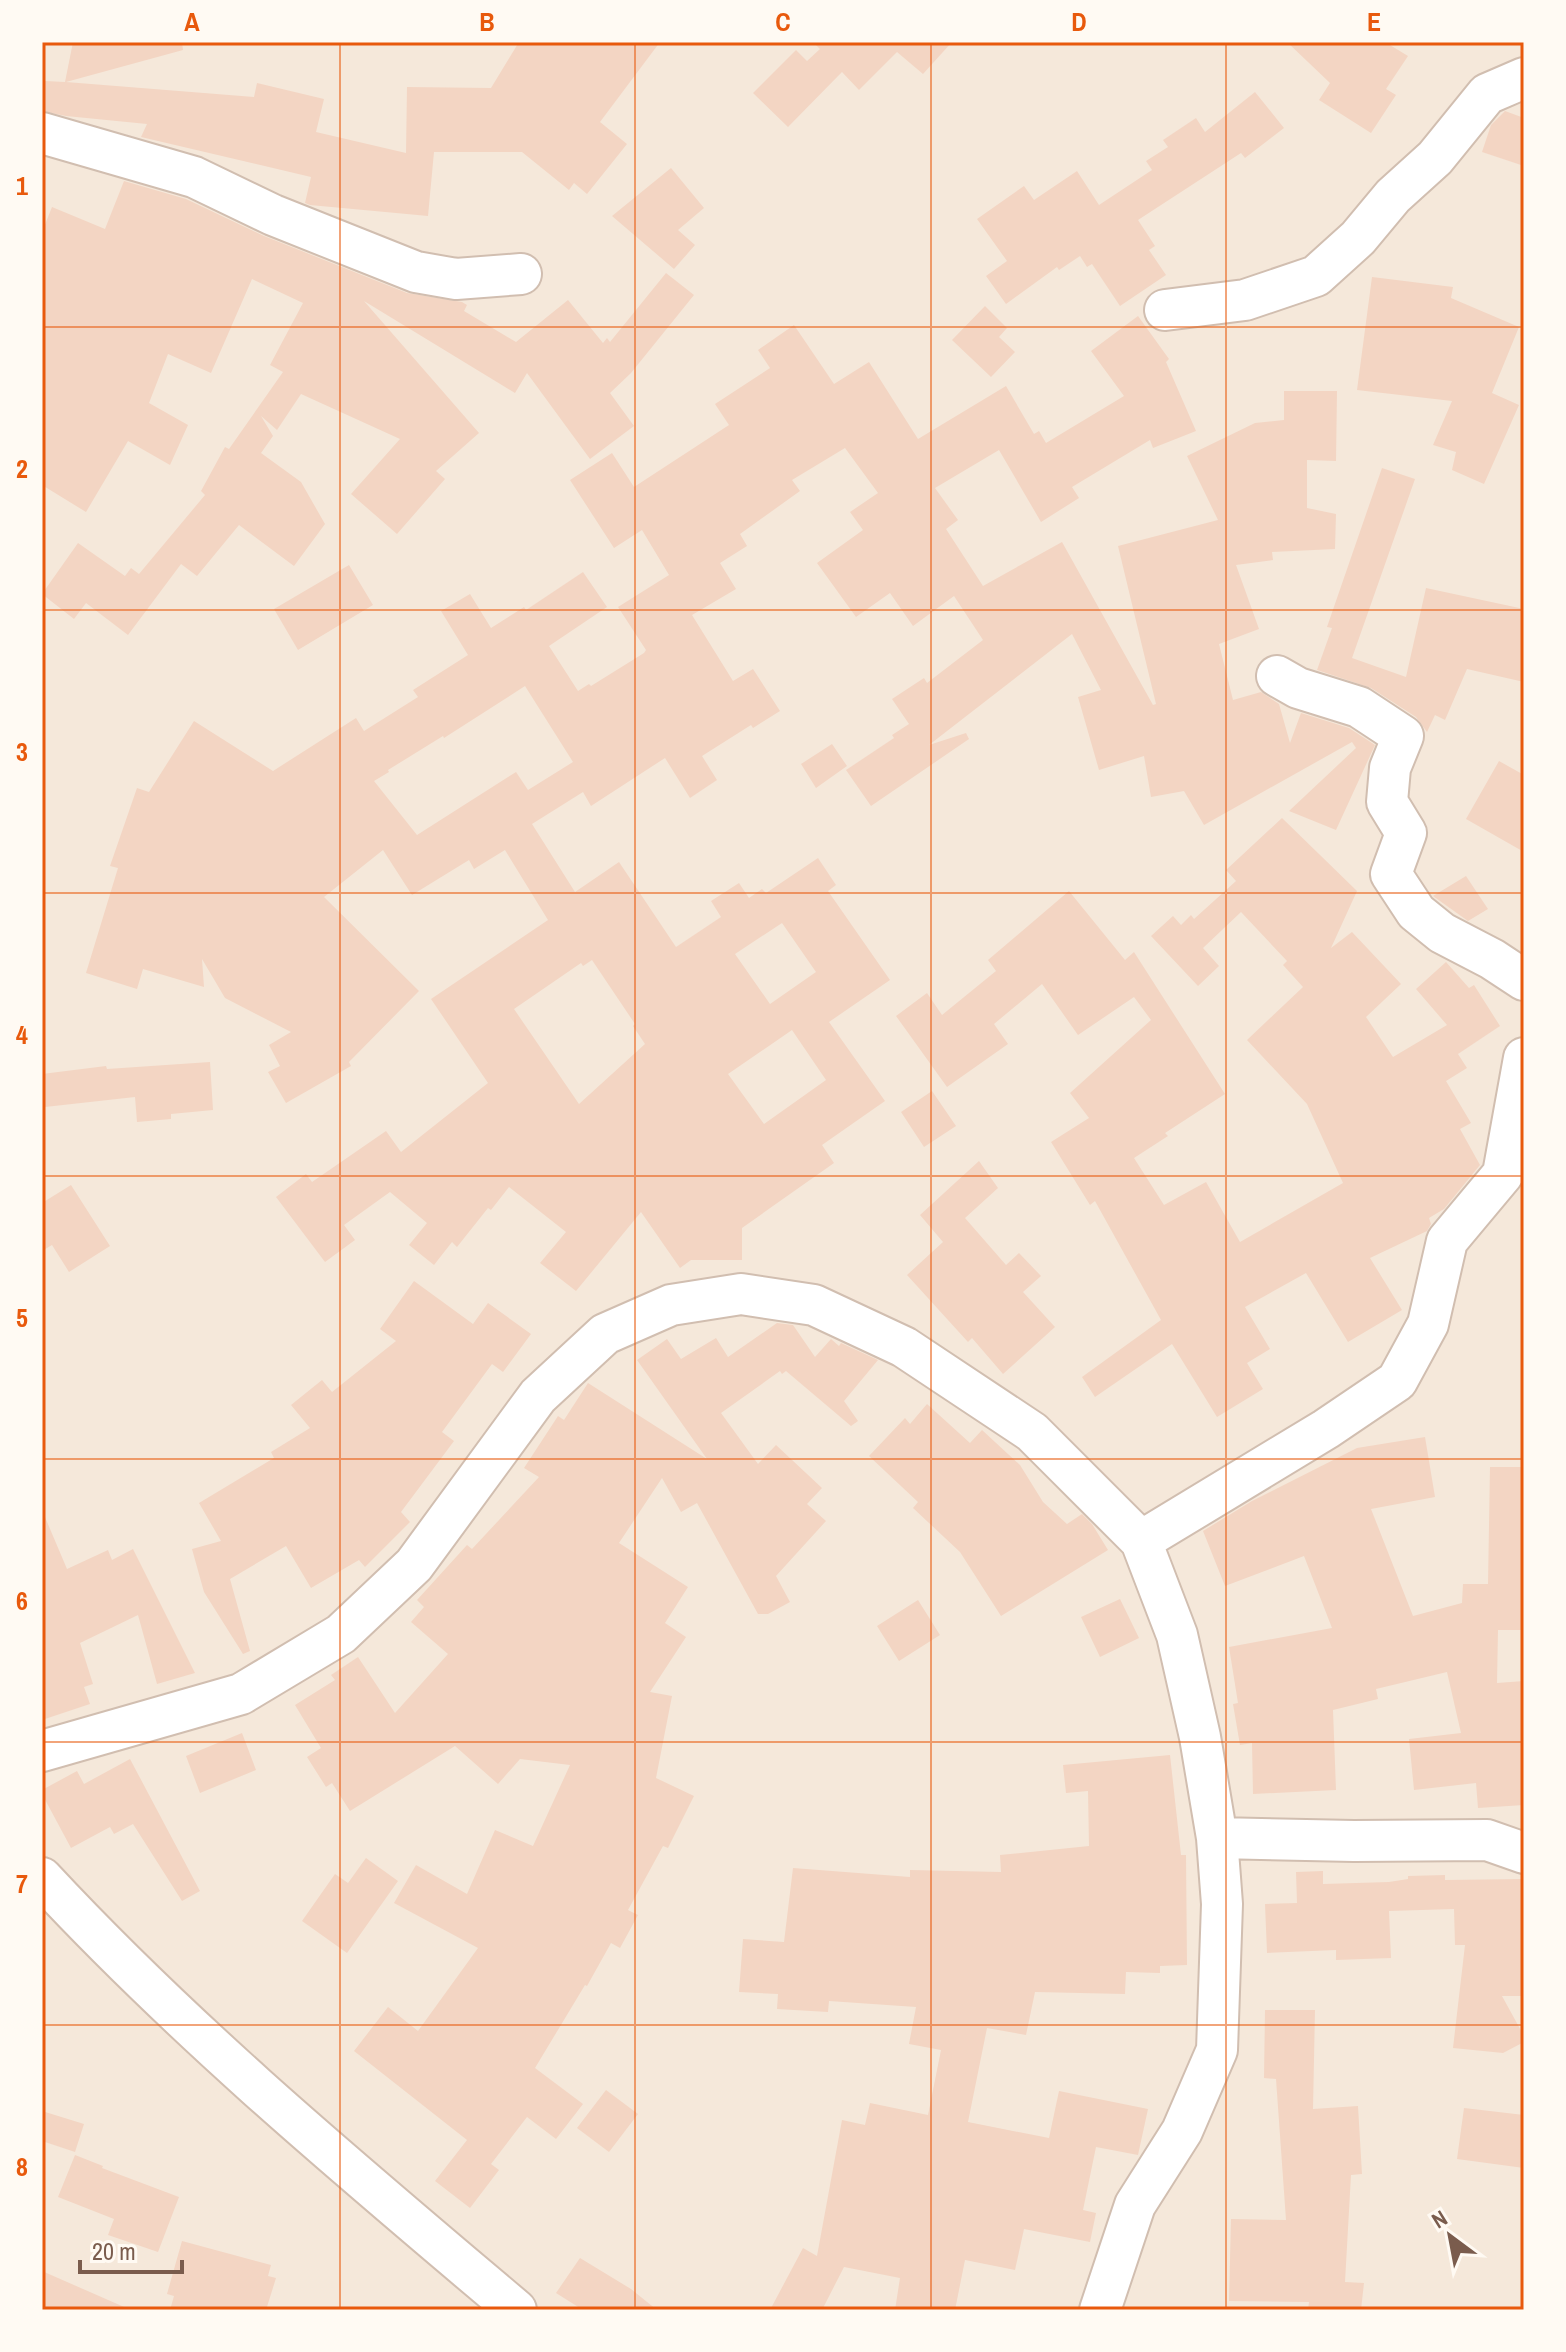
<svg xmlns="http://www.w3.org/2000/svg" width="1566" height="2352" viewBox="0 0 1566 2352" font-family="'Archivo Narrow',sans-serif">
  <rect width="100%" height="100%" fill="#fdf6ec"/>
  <path fill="#f5e8da" d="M42 42H1524V2310H42Z"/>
  <path fill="#f3d5c3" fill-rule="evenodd" d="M73 42H182L183 50 66 82 254 97 257 83 324 99 316 132 406 153 407 87 491 88 519 42H660L600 122 627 144 587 194 574 183 569 190 522 152H434L428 216 310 205 305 203 311 177 141 137 147 124 66 116 42 111 45 81 65 82Z
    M813 42H952L923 74 897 52 859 90 842 72 788 127 753 93 796 50 807 61 820 49Z
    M1287 42H1385L1408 56 1386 89 1396 95 1371 133 1319 100 1330 83Z
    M1255 92 1284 128 1245 158 1241 153 1138 220 1155 246 1149 250 1166 275 1120 306 1092 264 1087 267 1080 256 1059 270 1057 267 1006 304 986 276 1007 261 977 219 1024 186 1034 200 1077 171 1099 205 1152 170 1146 161 1168 147 1163 140 1196 118 1205 132Z
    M1505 111 1524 118V166L1482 152 1491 125Z
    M671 168 704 208 678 230 695 245 674 269 612 216Z
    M124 181 186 199 264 236 407 293 462 302 467 305 464 311 516 342 568 300 603 343 607 338 610 342 666 273 694 295 631 373 610 393 634 426 590 459 527 373 515 393 364 301 479 433 436 471 445 479 397 534 351 494 400 439 301 394 277 430 261 416 273 436 261 453 301 482 325 524 294 566 239 525 197 576 181 564 128 635 86 603 74 619 42 594 78 543 125 576 131 568 139 574 205 495 201 491 225 447 229 449 283 372 270 365 303 303 252 279 211 373 168 354 149 403 188 425 170 465 128 441 86 512 42 485V232L52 207 105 229Z
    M1372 277 1453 287 1451 298 1519 327 1492 393 1519 405 1484 484 1452 470 1456 452 1433 445 1452 401 1357 390Z
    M985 306 1007 328 999 337 1015 352 991 377 952 340Z
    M1138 316 1169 359 1166 362 1196 431 1153 448 1150 440 1072 487 1079 498 1041 522 999 450 935 488 958 520 946 529 983 586 1062 542 1153 705 1156 704 1118 546 1218 520 1187 456 1255 423 1284 420V391H1337L1336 461 1307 460V508L1336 514 1335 549 1272 552 1273 560 1236 565 1259 629 1219 644 1233 700 1261 692 1279 704 1290 743 1301 713 1349 728 1375 745 1336 830 1289 811 1356 748 1352 742 1204 825 1184 791 1151 797 1144 756 1099 770 1078 697 1101 690 1072 634 929 745 966 733 969 739 871 806 846 770 894 738 892 735 909 724 892 699 924 678 927 683 983 640 954 596 913 626 890 593 856 617 817 563 863 530 850 512 878 493 845 448 792 480 800 491 740 534 747 546 720 563 736 589 692 615 733 681 753 669 780 711 753 728 751 725 702 756 717 780 690 798 665 758 591 806 583 792 532 824 575 892 619 862 676 947 721 917 711 901 739 883 749 898 762 889 766 893 818 858 836 885 828 891 890 980 829 1022 885 1101 822 1145 834 1163 742 1228V1260H691L680 1268 641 1212 576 1291 540 1263 566 1232 509 1187 491 1210 488 1208 457 1247 452 1242 434 1265 409 1245 427 1223 390 1192 344 1225 355 1240 325 1262 276 1197 306 1174 312 1182 386 1131 401 1152 488 1083 431 999 548 920 505 850 474 869 469 860 412 895 383 850 324 897 419 991 349 1062 351 1066 286 1103 268 1072 280 1066 269 1045 291 1032 225 998 202 959 204 987 143 969 137 989 86 973 118 868 110 866 137 788 149 792 194 721 273 771 356 718 364 731 418 697 413 690 468 655 441 611 470 594 491 628 524 607 526 610 583 572 607 607 549 646 578 691 589 684 591 686 644 653 646 650 618 607 669 575 642 530 614 548 570 480 612 453 634 487 729 425 715 404 770 368 758 350 794 325 834 384 869 362 918 439 1006 386 1034 434 1039 431 1046 443 1124 396 1091 351ZM525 686 573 762 528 790 516 772 417 835 374 781 389 772 388 770 443 736 444 738ZM782 923 816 972 770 1004 735 954ZM592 960 635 1024 633 1026 645 1044 579 1104 514 1009 581 963 583 966ZM792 1030 826 1080 764 1124 728 1074Z
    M1382 468 1415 479 1352 658 1406 677 1426 588 1524 609V682L1467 669 1445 720 1435 715 1427 732 1416 717 1371 688 1317 670 1332 628 1327 627Z
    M349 565 373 605 298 650 274 609Z
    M832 744 847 766 816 788 801 764Z
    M1499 761 1524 775V852L1466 819Z
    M1282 818 1357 891 1331 948 1352 932 1401 984 1366 1017 1393 1057 1447 1025 1416 989 1446 962 1469 988 1474 985 1500 1026 1458 1054 1467 1068 1446 1081 1471 1123 1460 1129 1480 1165 1444 1209 1429 1218 1431 1224 1427 1231 1370 1258 1402 1310 1348 1342 1306 1273 1245 1307 1270 1349 1247 1363 1263 1389 1217 1417 1172 1344 1095 1397 1082 1377 1161 1320 1095 1201 1090 1205 1051 1142 1089 1118 1070 1093 1151 1020 1134 997 1078 1035 1042 984 994 1024 1008 1044 947 1087 896 1016 927 993 942 1015 996 971 988 960 1069 891 1125 960 1134 952 1225 1094 1165 1133 1168 1136 1134 1158 1164 1205 1206 1182 1240 1242 1343 1183 1307 1104 1247 1040 1303 987 1283 965 1287 961 1241 912 1203 948 1219 966 1198 986 1151 936 1173 916 1181 925 1191 915 1194 919 1236 881 1226 870Z
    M1466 876 1488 909 1468 921 1433 896Z
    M210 1062 213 1110 171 1114V1119L137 1122 135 1097 45 1107 42 1074 106 1066 107 1069Z
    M932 1091 956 1126 924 1147 901 1112Z
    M979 1161 998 1188 965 1218 1006 1265 1019 1253 1041 1276 1023 1292 1055 1327 1003 1374 972 1338 968 1342 907 1275 943 1242 920 1215Z
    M71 1185 110 1246 69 1272 52 1245 42 1251V1203Z
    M414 1281 473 1324 488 1303 531 1334 503 1372 492 1364 442 1432 454 1441 401 1512 410 1522 365 1567 359 1560 311 1588 286 1546 230 1579 250 1651 243 1654 204 1592 192 1549 221 1541 199 1503 274 1458 271 1452 310 1428 291 1405 322 1380 332 1392 396 1341 380 1329Z
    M777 1323 793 1325 815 1357 831 1339 839 1346 841 1343 878 1360 844 1401 858 1421 851 1426 786 1371 782 1374 780 1371 721 1413 758 1464 776 1445 822 1488 807 1504 826 1521 776 1576 790 1602 768 1614H758L697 1503 681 1512 662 1478 619 1543 688 1587 665 1623 686 1637 650 1692 672 1696 656 1778 694 1796 668 1848 663 1846 628 1910 638 1915 620 1948 611 1943 587 1986 585 1985 535 2068 583 2104 556 2139 527 2117 491 2164 499 2170 470 2208 435 2181 467 2140 354 2051 388 2007 418 2031 478 1948 394 1903 416 1865 467 1894 495 1830 533 1846 570 1765 520 1759 498 1784 455 1746 350 1811 332 1783 326 1787 307 1757 321 1748 295 1705 335 1680 331 1675 358 1657 395 1713 448 1654 411 1622 424 1607 417 1600 467 1545 472 1549 539 1477 524 1468 558 1416 564 1420 588 1383 707 1459 637 1360 667 1339 681 1359 716 1338 728 1357Z
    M927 1404 970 1443 982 1430 1020 1465 1043 1502 1067 1524 1082 1514 1092 1524 1108 1550 1001 1616 960 1552 913 1508 918 1502 869 1456 905 1418 910 1424Z
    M1425 1437 1435 1497 1371 1509 1413 1616 1462 1603 1463 1584H1488L1490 1467H1524V1630H1498L1497 1683 1524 1681V1805L1478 1808 1476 1783 1414 1790 1409 1739 1461 1733 1447 1672 1376 1689 1378 1699 1333 1710 1336 1790 1253 1794 1252 1743 1240 1745 1233 1704 1238 1703 1229 1647 1332 1628 1304 1556 1225 1586 1203 1531 1252 1501 1357 1448Z
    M42 1510 67 1569 108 1550 112 1560 133 1549 195 1673 157 1684 138 1615 80 1643 93 1684 84 1687 90 1704 42 1720Z
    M1120 1599 1139 1638 1100 1657 1081 1617Z
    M918 1600 940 1635 899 1661 877 1626Z
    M242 1733 256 1770 200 1793 186 1756Z
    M1170 1755 1181 1855H1186L1187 1965 1160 1966V1973L1126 1972 1125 1994 1035 1992 1026 2035 987 2028 968 2122 1049 2138 1059 2091 1148 2109 1138 2155 1096 2147 1083 2210 1096 2213 1090 2242 1024 2229 1015 2270 965 2260 955 2310H895L900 2278 844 2267 822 2310H770L803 2248 817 2256 842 2120 865 2125 870 2103 928 2115 941 2050 909 2044 916 2007 829 2001 828 2012 777 2009 778 1994 739 1992 743 1939 784 1942 793 1868 910 1877V1870L1001 1872 1000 1855 1089 1846 1088 1791 1066 1793 1063 1765Z
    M130 1759 200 1891 182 1901 133 1824 114 1834 110 1827 71 1848 42 1794V1790L77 1771 84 1784Z
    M366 1858 398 1881 347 1953 302 1921 335 1874 348 1883Z
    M1323 1871V1884L1389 1882 1408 1879V1876L1445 1875V1880L1524 1879V1996H1502L1524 2036V2042L1503 2053 1453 2048 1465 1945H1455L1454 1909 1389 1911 1391 1958 1336 1960V1950L1267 1953 1265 1904 1297 1903 1296 1872Z
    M1265 2010H1315L1313 2109 1358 2106 1362 2174 1351 2175 1345 2282 1364 2283 1361 2310H1308L1309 2302 1229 2301 1231 2219 1286 2220 1276 2079 1264 2078Z
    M606 2090 638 2114 609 2152 577 2128Z
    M1464 2108 1524 2115V2168L1457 2159Z
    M42 2111 84 2124 75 2152 42 2141Z
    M75 2155 103 2166 102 2168 179 2197 158 2252 108 2235 114 2219 58 2197Z
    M182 2241 271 2265 268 2276 276 2278 266 2310H170L174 2296 167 2294Z
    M580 2258 631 2289 657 2310H583L556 2293Z
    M42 2271 131 2310H42Z"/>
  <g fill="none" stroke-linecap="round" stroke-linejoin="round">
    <g stroke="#d1beb0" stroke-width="44">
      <path id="minor" d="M42 133 194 177 273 215 416 272 456 279 521 274
        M1165 310 1245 300 1316 276 1358 238 1393 196 1435 158 1487 94 1524 78
        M1277 676 1298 688 1359 707 1403 736 1390 768 1387 802 1406 833 1391 874 1416 912 1442 933 1492 959 1524 980
        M1141 1541 1326 1429 1397 1381 1428 1324 1447 1241 1503 1174 1524 1058
        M42 1751 241 1694 341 1634 414 1565 538 1396 605 1334 671 1305 741 1294 814 1305 904 1347 1032 1432 1141 1541 1177 1635 1200 1737 1217 1838 1222 1904 1217 2050 1182 2131 1135 2205 1100 2310
        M1217 1838 1354 1841 1487 1840 1524 1853
        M42 1878C188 2035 353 2172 516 2310"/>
    </g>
    <use href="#minor" stroke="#fff" stroke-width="40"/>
  </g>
  <path fill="none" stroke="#e8590c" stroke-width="2" stroke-opacity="0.55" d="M340 42V2310M635 42V2310M931 42V2310M1226 42V2310M42 327H1524M42 610H1524M42 893H1524M42 1176H1524M42 1459H1524M42 1742H1524M42 2025H1524"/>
  <rect width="1566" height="2352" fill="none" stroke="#fffaf3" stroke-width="88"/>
  <g transform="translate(1450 2236) rotate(328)" stroke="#fffaf3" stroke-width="6" paint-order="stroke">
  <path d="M0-6L14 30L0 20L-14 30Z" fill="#7a5c4d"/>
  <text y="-12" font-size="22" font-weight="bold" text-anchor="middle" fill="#7a5c4d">N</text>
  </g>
  <path d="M80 2260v12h102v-12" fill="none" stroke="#7a5c4d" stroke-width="4"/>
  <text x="92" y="2260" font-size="24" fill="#7a5c4d" stroke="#fffaf3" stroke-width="6" paint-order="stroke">20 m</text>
  <rect x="44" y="44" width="1478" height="2264" fill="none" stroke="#e8590c" stroke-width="3"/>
  <g font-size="26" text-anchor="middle" font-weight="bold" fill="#e8590c">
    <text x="192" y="31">A</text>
    <text x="487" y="31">B</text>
    <text x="783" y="31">C</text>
    <text x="1079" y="31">D</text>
    <text x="1374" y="31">E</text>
    <text x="22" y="195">1</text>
    <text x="22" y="478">2</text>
    <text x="22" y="761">3</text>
    <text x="22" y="1044">4</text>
    <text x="22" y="1327">5</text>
    <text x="22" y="1610">6</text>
    <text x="22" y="1893">7</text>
    <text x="22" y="2176">8</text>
  </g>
</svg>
